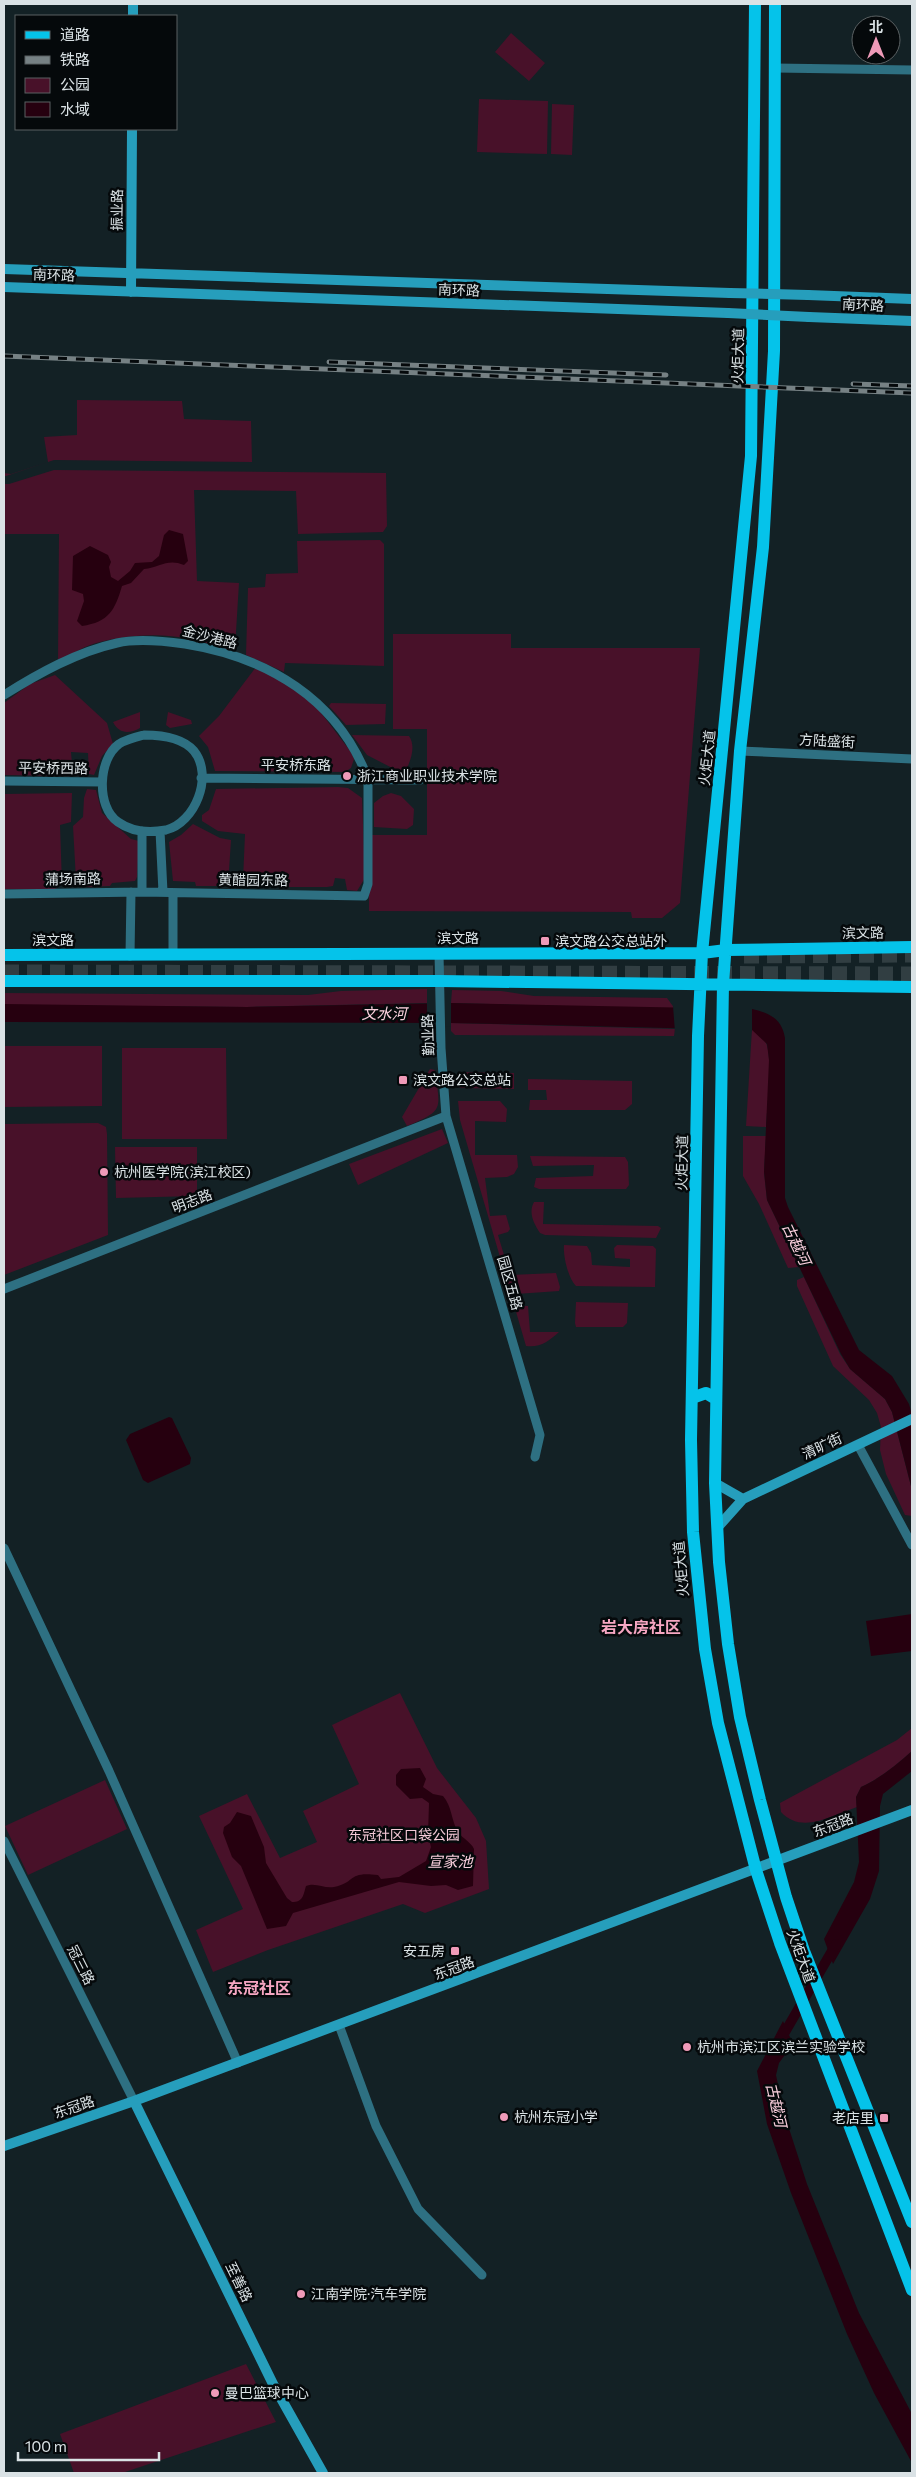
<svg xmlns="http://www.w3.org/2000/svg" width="916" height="2477" viewBox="0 0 916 2477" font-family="Commissioner,'Noto Sans SC',sans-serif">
  <rect width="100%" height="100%" fill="#132125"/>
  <path fill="#481129" d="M511 33 545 63 529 81 495 52Z
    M479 99 548 101 547 154 477 152Z
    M552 104 574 105 572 155 551 154Z
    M77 400 182 401 184 419 251 421 252 462 54 460 6 476H4V473L11 474 48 462 44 437 77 435Z
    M54 470 386 473 387 526 383 532 298 534 296 491 194 490 197 581 239 583 235 648 228 651C189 633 142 631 100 642 85 645 71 655 58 662L59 534H4V484H9Z
    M380 540 384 544V666L285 663 284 672 246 655 248 588 265 587 266 574 298 573 297 541Z
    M393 634H511V648H700L680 903 662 918H632L631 912 369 911V835H427V729H393Z
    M256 667 278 678 315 705 351 752 354 759 351 768 345 772 215 771 208 747 199 736 219 716Z
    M55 675 107 723 113 744 102 756 94 775 89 774 88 753 71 752 73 776 4 775V703L30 684Z
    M331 703 386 704 385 724 346 725 329 706Z
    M140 712V728C129 734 119 734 113 722Z
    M168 712 191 720 192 724 170 728 166 725Z
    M352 735 409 736C416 746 411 760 406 770L400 772 367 755Z
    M338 787 348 788 362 798 365 878 357 891 347 890 345 879 335 878 333 886 327 887H247L243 880 245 834 218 831 202 821V815L209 810 216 789Z
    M87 789 96 790 102 813 131 839 139 841 137 877 135 881 112 883 110 886 87 887 76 880 73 826 83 817 84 798Z
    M72 793 71 822 60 825 62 884 55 889H4V794Z
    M391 793 401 796 414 809 413 825 407 829 374 827V803L383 796Z
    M193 824 220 838 231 840 228 886H196L195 882 173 881 169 842 181 835Z
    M427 989V1003L247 1007 4 1005V993L308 995 341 991Z
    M452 990 501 991 534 996 667 998 675 1009 451 1003Z
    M451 1023 675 1029 674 1036 455 1035 451 1031Z
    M752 1029C758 1033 763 1037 766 1043 773 1059 767 1108 766 1127L746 1126Z
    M4 1046H102V1106L4 1107Z
    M122 1048H226L227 1139H122Z
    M430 1069 435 1070C440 1110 445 1110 407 1126L402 1117Z
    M458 1072 514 1073V1089L460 1088 457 1085Z
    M528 1079 632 1081V1104L625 1110H529L530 1100H547L546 1090H528Z
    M458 1101H500L507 1109 506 1122 475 1121V1155H517L518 1167 514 1174 507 1177 485 1178 490 1216 506 1215 510 1229 508 1232 498 1235 510 1275 556 1273 560 1287 559 1291 516 1294 520 1306H528L530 1332H559C549 1341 540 1348 526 1346L460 1120Z
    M98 1123 106 1127 107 1134 108 1235 4 1275V1124Z
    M442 1129 448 1143 358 1185 349 1164Z
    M743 1136H766L764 1172 767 1200 799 1267 788 1268 759 1204 743 1176Z
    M115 1147H197V1196L116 1198Z
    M530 1156 625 1157 628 1162 629 1185 626 1189H539L534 1187 536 1178 593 1176 594 1165 533 1166Z
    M534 1202H544L543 1224 658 1226 661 1228 656 1238 545 1235 540 1233C534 1224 528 1213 534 1202Z
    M564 1245 587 1246 591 1253 592 1265 630 1267V1259L615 1258 614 1248 617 1245 653 1246 656 1249 655 1287 576 1286C568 1278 563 1256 564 1245Z
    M804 1277 840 1354 850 1369 885 1399 892 1412 912 1490V1516L905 1515 886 1474 880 1450 881 1427 877 1413 869 1400 833 1366 797 1286V1280Z
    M576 1302 628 1303 627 1323 623 1327H576L575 1323Z
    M400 1693 437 1768 476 1818 486 1841 489 1889 425 1913 403 1904 268 1950 213 1972 196 1930 243 1909 199 1816 247 1794 280 1858 317 1842 303 1811 359 1784 332 1725Z
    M912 1728V1751C896 1765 881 1778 861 1787L856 1797 857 1807C833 1815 802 1835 781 1812L780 1803 897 1740Z
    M105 1780 127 1829 28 1875 5 1826Z
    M246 2364 276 2422 122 2473H74L60 2434Z"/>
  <path fill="#26000f" d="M169 530 183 534 188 561 184 565C168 558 160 567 144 569L131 583 122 586C115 610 109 622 82 626L77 621 84 601 83 594 72 590 73 556 90 546 108 555 111 562 109 567 111 577 118 581 130 571 135 563 152 562 159 556 164 535Z
    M451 1003 752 1009C770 1013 782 1019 785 1038V1198L788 1207 859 1350 892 1376 909 1404 912 1415V1490L892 1412 885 1399 850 1369 841 1354 767 1200 764 1172 769 1060 767 1044 752 1030 451 1023 4 1022V1004L247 1007Z
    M169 1417 172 1418 191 1458 190 1464 148 1483 143 1480 126 1440 130 1434Z
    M912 1614V1651L871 1656 866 1621Z
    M912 1751V1771L883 1794 880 1806 879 1871 870 1899 833 1964 824 1939 854 1882 859 1862 856 1797 861 1787C881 1778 896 1765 912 1751Z
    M420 1768 426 1779 423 1787 433 1794 443 1796C452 1806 451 1820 458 1832 463 1839 471 1842 474 1849L473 1886 458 1890 446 1885 431 1886 399 1882 293 1913 286 1926 267 1929 241 1866 232 1857 223 1833 224 1827 230 1823 237 1812 251 1816 264 1847 266 1863 287 1898 292 1902C303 1902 303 1896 306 1886 316 1882 324 1889 334 1887 357 1882 347 1871 378 1875L381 1879 399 1877 426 1861 431 1847 428 1835 429 1803 422 1798 410 1799 396 1785V1775L401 1769Z
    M783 2021 793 2044 779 2063 776 2075 784 2113 807 2184 859 2313 912 2414V2463L874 2393 847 2334 791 2193 767 2124 757 2071Z"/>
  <path fill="#132125" d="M427 1000H451V1026L427 1027Z
    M673 1006H752V1032H675Z"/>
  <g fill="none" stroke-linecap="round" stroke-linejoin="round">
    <path stroke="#26000f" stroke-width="10" d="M781 2039 836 1944"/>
    <path stroke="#313e42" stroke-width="15" stroke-dasharray="15 8" stroke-linecap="butt" d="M744 956 912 955
      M4 972 912 974"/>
    <path stroke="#2e7082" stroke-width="9" d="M775 68 912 70
      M4 695C39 673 77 652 117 643 138 638 164 641 185 644 267 657 338 699 368 779V884L364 896 142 892 4 894
      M144 735C161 735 182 737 194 751 214 776 195 823 166 830 150 833 132 832 118 822 96 807 98 759 119 744 127 739 136 737 144 735Z
      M740 751 912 759
      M201 778 420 780
      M4 781 102 782
      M160 831 163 892
      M142 892V831
      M173 893V955
      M439 953 441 1048 446 1116 540 1435 535 1457
      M130 956 131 892
      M4 1289 446 1116
      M858 1445 912 1545
      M4 1548 109 1771 238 2063
      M4 1841 134 2101
      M339 2025 376 2126 418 2209 482 2275"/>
    <path stroke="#269ebc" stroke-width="10" d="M133 16V4
      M4 269 730 293
      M4 287 728 313
      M131 292 132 129
      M808 295 912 299
      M809 317 912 321
      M715 1483 743 1499
      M717 1528 743 1499 912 1419
      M134 2101 273 2384 323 2473
      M4 2146 134 2101 912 1810"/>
    <path stroke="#05c3ea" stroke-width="12" d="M755 4 751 456 702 953 698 1036 691 1440 693 1532 705 1649 718 1723 756 1870 780 1943 912 2290
      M775 4 774 351 763 547 740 751 723 984 715 1483 719 1562 728 1644 740 1717 760 1800 786 1897 804 1951 912 2222
      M4 955 702 953 726 950 912 947
      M4 981H440L912 987
      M692 1398 706 1393 716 1399"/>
    <g stroke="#768184" stroke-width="5">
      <path id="rail" d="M4 356 912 393
        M329 362 666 375
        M853 384 912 386"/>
    </g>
    <use href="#rail" stroke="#05090b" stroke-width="3" stroke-dasharray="9" stroke-linecap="butt"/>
    <path stroke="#269ebc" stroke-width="10" d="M730 293 808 295
      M728 313 809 317"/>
  </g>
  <g fill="#ef9ab8" stroke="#05090b" stroke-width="2">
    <circle cx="347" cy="776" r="5"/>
    <rect x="540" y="936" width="10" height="10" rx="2.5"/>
    <rect x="398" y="1075" width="10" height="10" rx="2.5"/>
    <circle cx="104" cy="1172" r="5"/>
    <rect x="450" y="1946" width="10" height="10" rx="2.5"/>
    <circle cx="687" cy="2047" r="5"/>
    <circle cx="504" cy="2117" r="5"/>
    <rect x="879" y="2113" width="10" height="10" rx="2.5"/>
    <circle cx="301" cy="2294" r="5"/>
    <circle cx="215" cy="2393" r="5"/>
  </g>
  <g text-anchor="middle" stroke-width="5" stroke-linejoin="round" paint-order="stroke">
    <g font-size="14" fill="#dae2e5" stroke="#05090b">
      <text transform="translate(117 210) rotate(-89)" y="5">振业路</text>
      <text transform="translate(54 275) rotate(2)" y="5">南环路</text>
      <text transform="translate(459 290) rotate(2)" y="5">南环路</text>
      <text transform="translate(863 305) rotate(3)" y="5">南环路</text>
      <text transform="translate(738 356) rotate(-89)" y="5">火炬大道</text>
      <text transform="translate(210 637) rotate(14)" y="5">金沙港路</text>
      <text transform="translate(827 741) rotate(3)" y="5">方陆盛街</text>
      <text transform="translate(707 758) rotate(-84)" y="5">火炬大道</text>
      <text x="296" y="770">平安桥东路</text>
      <text transform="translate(53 768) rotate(1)" y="5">平安桥西路</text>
      <text transform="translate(73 879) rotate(-1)" y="5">蒲场南路</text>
      <text transform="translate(253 880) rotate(1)" y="5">黄醋园东路</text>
      <text transform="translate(863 933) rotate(-1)" y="5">滨文路</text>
      <text x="458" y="943">滨文路</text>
      <text x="53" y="945">滨文路</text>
      <text transform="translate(428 1035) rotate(-92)" y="5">勤业路</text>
      <text transform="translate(682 1163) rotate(-89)" y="5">火炬大道</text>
      <text transform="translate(192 1201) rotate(-21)" y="5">明志路</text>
      <text transform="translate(510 1283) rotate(74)" y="5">园区五路</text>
      <text transform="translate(822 1446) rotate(-25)" y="5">清旷街</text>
      <text transform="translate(681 1569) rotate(-95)" y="5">火炬大道</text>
      <text transform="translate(833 1825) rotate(-21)" y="5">东冠路</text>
      <text transform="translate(801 1956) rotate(70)" y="5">火炬大道</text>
      <text transform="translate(81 1965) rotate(63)" y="5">冠三路</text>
      <text transform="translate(454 1968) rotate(-20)" y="5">东冠路</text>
      <text transform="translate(74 2107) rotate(-19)" y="5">东冠路</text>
      <text transform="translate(239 2282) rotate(64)" y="5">至善路</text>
    </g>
    <g font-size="14" fill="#dae2e5" stroke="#05090b" text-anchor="start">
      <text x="357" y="781">浙江商业职业技术学院</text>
      <text x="555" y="946">滨文路公交总站外</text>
      <text x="413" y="1085">滨文路公交总站</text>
      <text x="114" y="1177">杭州医学院(滨江校区)</text>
      <text x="445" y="1956" text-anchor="end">安五房</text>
      <text x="697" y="2052">杭州市滨江区滨兰实验学校</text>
      <text x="514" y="2122">杭州东冠小学</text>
      <text x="874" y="2123" text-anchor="end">老店里</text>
      <text x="311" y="2299">江南学院·汽车学院</text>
      <text x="225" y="2398">曼巴篮球中心</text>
    </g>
    <g font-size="14" fill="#f4c9d7" stroke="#05090b">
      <text x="404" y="1840">东冠社区口袋公园</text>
    </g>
    <g font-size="15" font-style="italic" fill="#fbd0de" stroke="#05090b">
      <text x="384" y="1019">文水河</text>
      <text transform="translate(796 1244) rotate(64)" y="5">古越河</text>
      <text x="450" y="1867">宣家池</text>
      <text transform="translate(776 2105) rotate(77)" y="5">古越河</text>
    </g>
    <g font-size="16" font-weight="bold" fill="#f6a6c2" stroke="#05090b">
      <text x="641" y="1633">岩大房社区</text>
      <text x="259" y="1994">东冠社区</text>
    </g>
  </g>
  <rect width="916" height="2477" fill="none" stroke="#dae2e5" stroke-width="10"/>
  <rect x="15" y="15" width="162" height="115" fill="#05090b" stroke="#5a6062"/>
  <rect x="25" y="31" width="25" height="8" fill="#05c3ea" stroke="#5a6062"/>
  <text x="60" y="40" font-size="15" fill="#dae2e5">道路</text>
  <rect x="25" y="56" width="25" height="8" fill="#768184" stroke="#5a6062"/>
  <text x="60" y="65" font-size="15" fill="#dae2e5">铁路</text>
  <rect x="25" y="78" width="25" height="15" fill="#481129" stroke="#5a6062"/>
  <text x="60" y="90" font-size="15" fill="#dae2e5">公园</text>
  <rect x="25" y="102" width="25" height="15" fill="#26000f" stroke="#5a6062"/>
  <text x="60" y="115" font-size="15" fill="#dae2e5">水域</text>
  <g transform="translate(876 40)"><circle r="24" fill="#05090b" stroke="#5a6062"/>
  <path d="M0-4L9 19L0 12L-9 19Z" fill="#ef9ab8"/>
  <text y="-8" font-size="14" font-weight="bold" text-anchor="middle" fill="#dae2e5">北</text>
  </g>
  <path d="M18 2452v8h141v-8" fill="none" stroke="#dae2e5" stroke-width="2.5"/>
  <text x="25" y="2452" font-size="15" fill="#dae2e5" stroke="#05090b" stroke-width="4" paint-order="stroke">100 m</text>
</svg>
